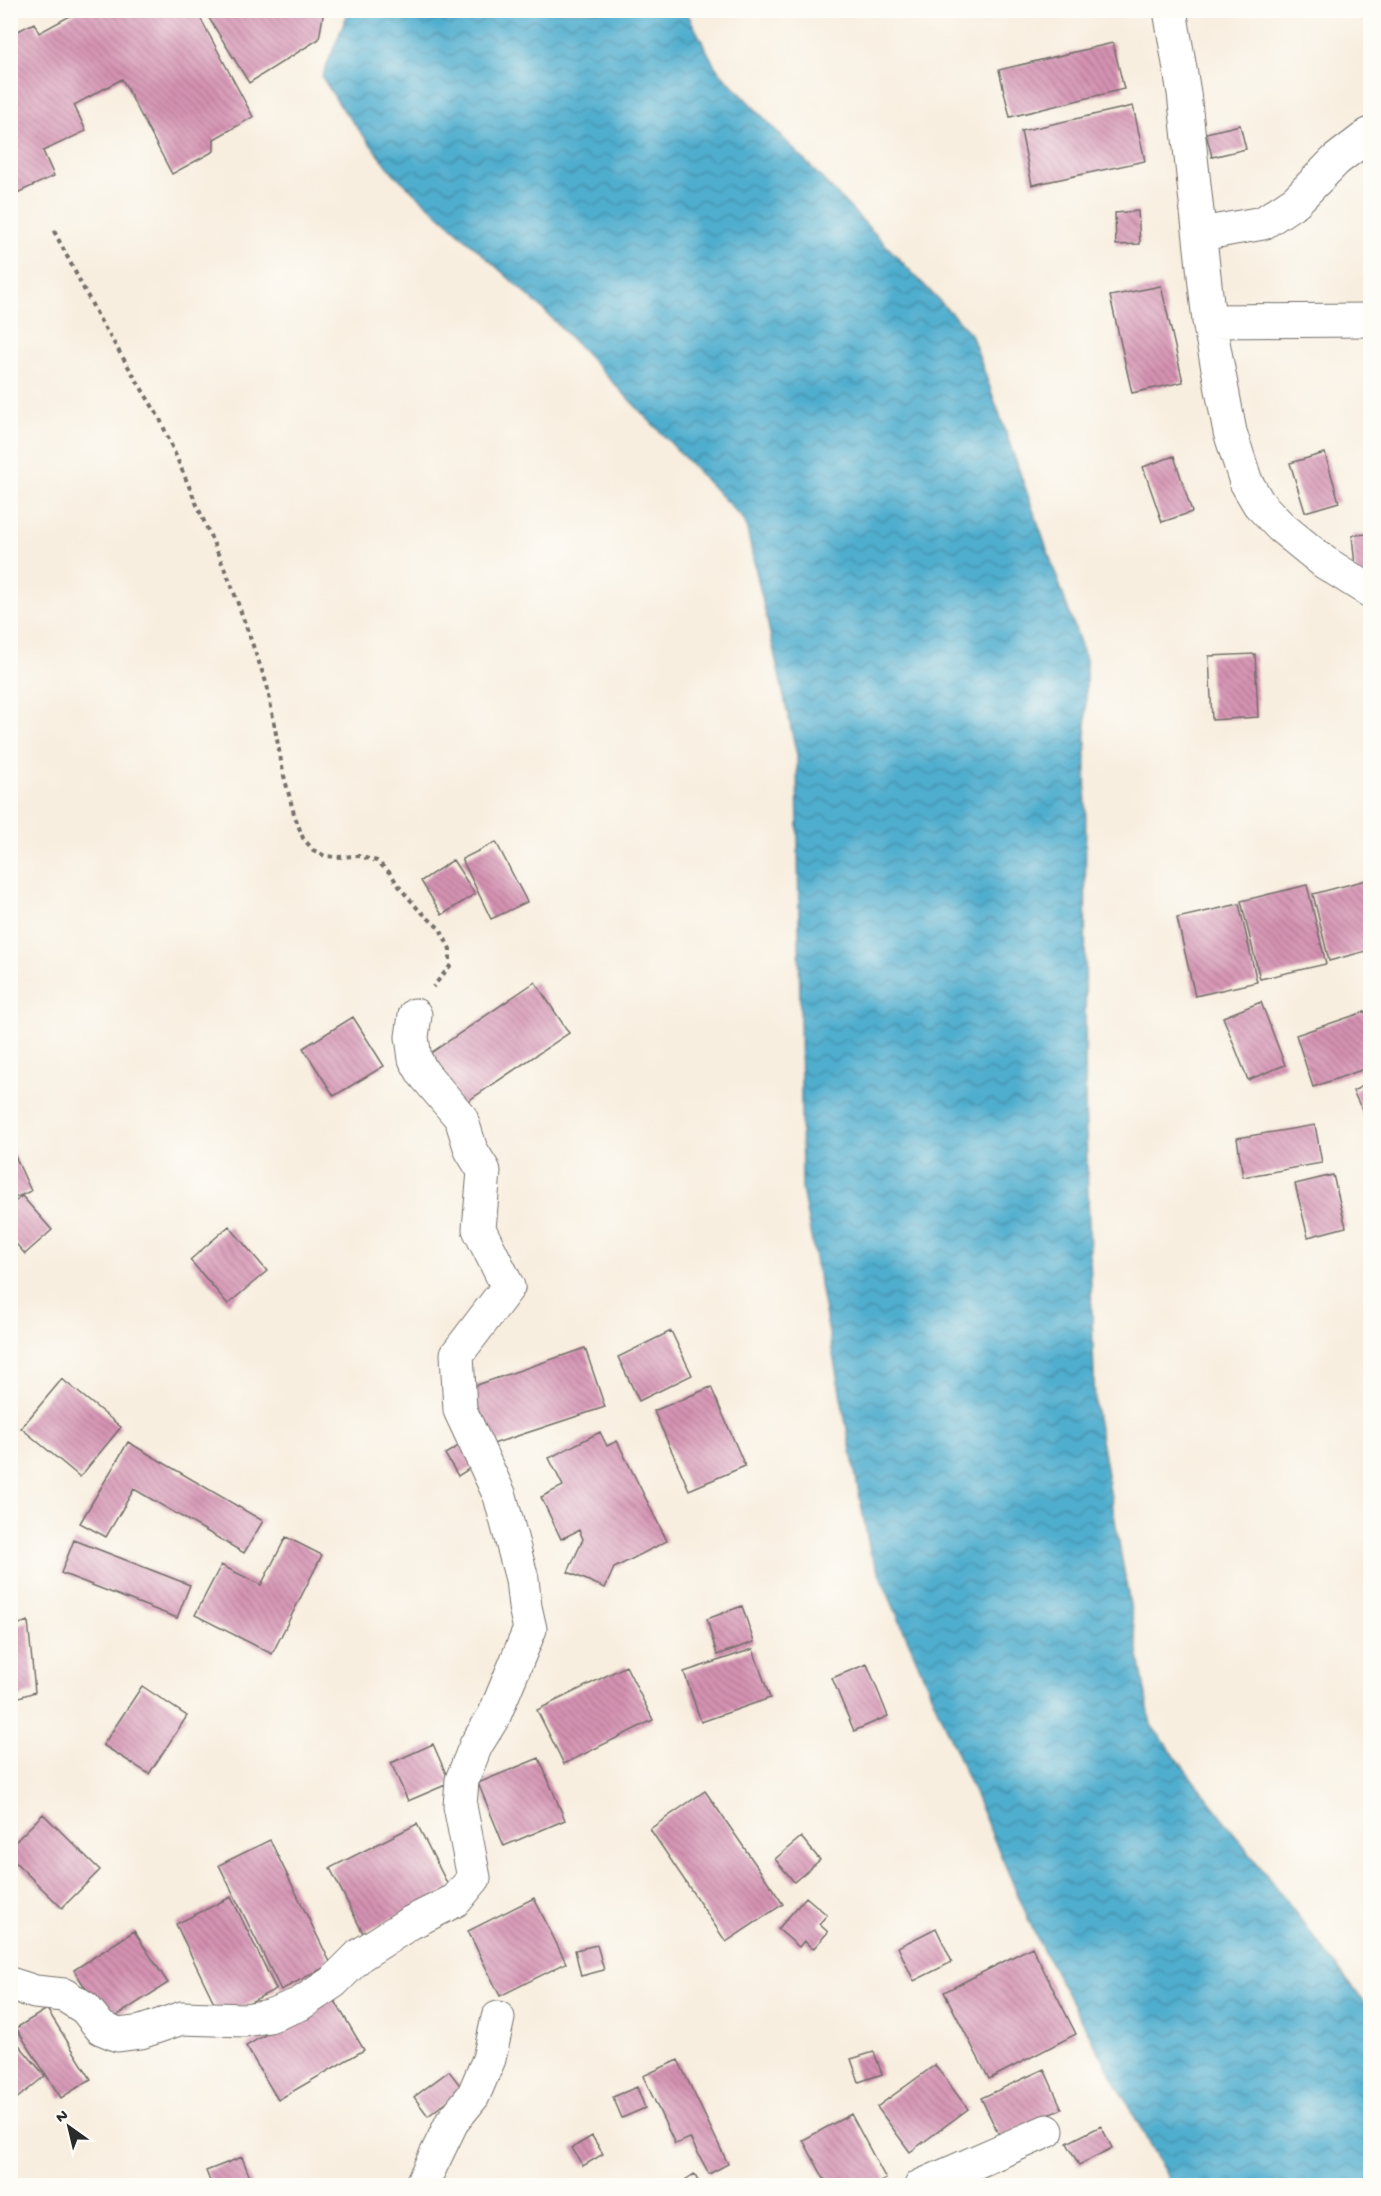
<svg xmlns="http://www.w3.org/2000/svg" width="1381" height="2196" viewBox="0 0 1381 2196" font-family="'Gochi Hand',sans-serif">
  <defs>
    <pattern id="water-waves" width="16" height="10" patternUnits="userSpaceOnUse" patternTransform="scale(1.5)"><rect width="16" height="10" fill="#50adce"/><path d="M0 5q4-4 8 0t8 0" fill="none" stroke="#438da7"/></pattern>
    <pattern id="building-back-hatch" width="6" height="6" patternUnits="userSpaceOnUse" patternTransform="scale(1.5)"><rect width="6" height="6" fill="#d592b2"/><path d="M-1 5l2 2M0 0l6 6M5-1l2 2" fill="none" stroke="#ad7791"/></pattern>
  </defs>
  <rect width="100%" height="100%" fill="#fdfcf7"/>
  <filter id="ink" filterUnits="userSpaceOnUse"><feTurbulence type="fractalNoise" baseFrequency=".0167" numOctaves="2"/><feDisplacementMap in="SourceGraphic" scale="12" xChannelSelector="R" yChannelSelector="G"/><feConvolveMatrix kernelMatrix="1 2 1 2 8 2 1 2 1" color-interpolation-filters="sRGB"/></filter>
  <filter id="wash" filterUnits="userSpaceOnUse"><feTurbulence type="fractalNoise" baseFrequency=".008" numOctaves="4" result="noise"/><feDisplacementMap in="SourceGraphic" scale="24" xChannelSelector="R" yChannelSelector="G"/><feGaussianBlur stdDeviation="1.35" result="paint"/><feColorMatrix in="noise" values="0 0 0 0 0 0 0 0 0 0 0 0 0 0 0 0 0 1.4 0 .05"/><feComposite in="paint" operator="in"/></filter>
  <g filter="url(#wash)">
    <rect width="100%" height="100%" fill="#f8eedf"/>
    <path fill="url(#water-waves)" stroke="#3e6c7c" stroke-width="1.5" d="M349 11H686L716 68 971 334 1086 660 1085 1104 1095 1406 1151 1725 1370 2010V2185H1172L1037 1939 870 1552 802 1189 797 755 745 521 542 308 394 174 341 107 322 77Z"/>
    <g id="blocks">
      <path fill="url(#building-back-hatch)" d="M81 10H196L253 117 214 139V151L172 174 122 79 74 105 86 131 43 151 54 176 17 193 10 179V35L34 23 39 33Z
        M204 10H324L319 39 249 83Z
        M1113 43 1124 89 1010 117 999 70Z
        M1133 106 1145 161 1032 185 1021 131Z
        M1240 125 1246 149 1212 157 1206 133Z
        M1138 211 1140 244 1116 245 1115 213Z
        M1161 286 1183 382 1132 393 1110 296Z
        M1325 453 1339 502 1305 512 1290 463Z
        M1174 456 1192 512 1162 522 1143 467Z
        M1370 534V575L1356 577 1352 535Z
        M1255 654 1258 717 1212 720 1209 656Z
        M496 842 527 902 491 919 462 859Z
        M453 860 475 894 442 915 421 881Z
        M1370 879V950L1329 961 1313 894Z
        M1307 885 1326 964 1260 979 1241 901Z
        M1239 904 1257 982 1195 996 1177 918Z
        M535 982 569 1033 462 1105 428 1055Z
        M1261 1002 1285 1065 1248 1080 1223 1017Z
        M1367 1011 1370 1023V1067L1313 1087 1296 1035Z
        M353 1017 384 1066 334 1096 303 1048Z
        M1370 1082V1108L1363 1112 1353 1091Z
        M1315 1125 1322 1163 1243 1177 1237 1138Z
        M10 1145 31 1191 10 1200Z
        M1333 1175 1346 1227 1308 1237 1295 1184Z
        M22 1196 52 1230 25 1254 10 1237V1206Z
        M229 1226 267 1271 228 1304 190 1260Z
        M671 1331 692 1375 639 1401 618 1357Z
        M585 1348 605 1407 487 1446 468 1388Z
        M62 1379 121 1427 80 1477 21 1428Z
        M711 1387 745 1466 689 1490 654 1411Z
        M600 1432 607 1446 617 1441 667 1541 614 1568 605 1588 568 1572 583 1539 579 1530 561 1539 541 1497 563 1486 549 1458Z
        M128 1442 263 1521 244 1553 134 1489 106 1537 80 1523Z
        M465 1442 478 1463 458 1476 445 1454Z
        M286 1537 322 1555 272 1654 195 1615 221 1565 261 1585Z
        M74 1540 190 1585 177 1618 61 1573Z
        M742 1606 754 1642 717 1655 707 1619Z
        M28 1621 35 1692 10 1700V1627Z
        M753 1649 770 1698 701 1722 684 1672Z
        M867 1664 888 1716 854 1731 832 1678Z
        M626 1666 653 1720 564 1764 537 1710Z
        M142 1686 187 1716 149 1774 103 1745Z
        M433 1744 450 1783 408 1801 391 1763Z
        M539 1758 565 1820 504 1846 478 1783Z
        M705 1791 783 1904 726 1942 650 1829Z
        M43 1814 100 1870 62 1908 10 1857V1847Z
        M417 1824 450 1889 363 1933 330 1868Z
        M801 1837 820 1860 794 1882 775 1859Z
        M270 1840 331 1964 281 1990 219 1865Z
        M231 1897 276 1989 221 2017 176 1924Z
        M806 1897 827 1915 819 1924 828 1932 813 1949 804 1941 799 1947 778 1929Z
        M534 1898 566 1963 500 1996 468 1931Z
        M936 1928 952 1962 914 1981 898 1947Z
        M134 1931 168 1983 107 2022 74 1970Z
        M597 1945 604 1970 581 1976 575 1950Z
        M1032 1947 1076 2034 989 2079 944 1992Z
        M332 1996 364 2050 278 2100 246 2046Z
        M47 2009 91 2079 61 2098 16 2028Z
        M10 2034 45 2076 10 2104Z
        M874 2052 882 2074 859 2082 851 2059Z
        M678 2060 728 2164 709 2174 690 2138 675 2144 643 2076Z
        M935 2065 968 2109 910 2152 877 2107Z
        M1044 2069 1062 2109 1000 2137 981 2098Z
        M449 2071 463 2089 428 2116 414 2097Z
        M637 2087 645 2108 622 2118 613 2097Z
        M851 2114 886 2179 873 2186H828L803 2140Z
        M1101 2126 1112 2148 1079 2165 1067 2143Z
        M592 2136 603 2154 583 2166 572 2148Z
        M242 2157 253 2186H212L206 2171Z
        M694 2174 701 2186H676Z"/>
    </g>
  </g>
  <g filter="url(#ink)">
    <use href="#blocks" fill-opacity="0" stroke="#736f6a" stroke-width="1.5"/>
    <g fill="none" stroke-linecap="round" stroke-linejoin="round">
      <g stroke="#736f6a" stroke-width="35">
        <path id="street" d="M1170 10 1184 93 1209 321 1230 432 1246 482 1259 504 1281 527 1324 562 1370 591
          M1201 234 1263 223 1296 201 1336 160 1370 134
          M1209 321 1370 320
          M10 1984 35 1992 64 1995 85 2008 101 2028 118 2035 141 2032 182 2018 245 2020 269 2016 300 2004 333 1982 360 1955 410 1923 456 1900 474 1878 460 1806 462 1780 476 1745 494 1716 530 1629 525 1607 522 1579 500 1496 460 1410 457 1354 508 1287 479 1229 484 1171 471 1150 461 1118 423 1073 415 1059 412 1037 415 1015
          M421 2186 452 2122 473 2096 489 2059 498 2018
          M921 2186 1047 2131"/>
      </g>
      <path stroke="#736f6a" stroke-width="4" stroke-dasharray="4.5 4.5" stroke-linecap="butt" d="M54 231 100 320 160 419 231 584 267 685 283 772 294 814 303 838 313 850 325 856 338 857 358 856 377 861 390 873 401 889 418 909 440 929 450 949V966L433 987"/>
      <use href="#street" stroke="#fff" stroke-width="33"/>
    </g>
  </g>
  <rect width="1381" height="2196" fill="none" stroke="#fdfcf7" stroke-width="36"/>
  <g transform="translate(69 2127) rotate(326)" stroke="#fdfcf7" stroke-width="4.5" paint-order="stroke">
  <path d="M0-4.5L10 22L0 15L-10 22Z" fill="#2b2b2b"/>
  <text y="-9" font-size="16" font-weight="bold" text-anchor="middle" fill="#2b2b2b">N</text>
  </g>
</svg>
